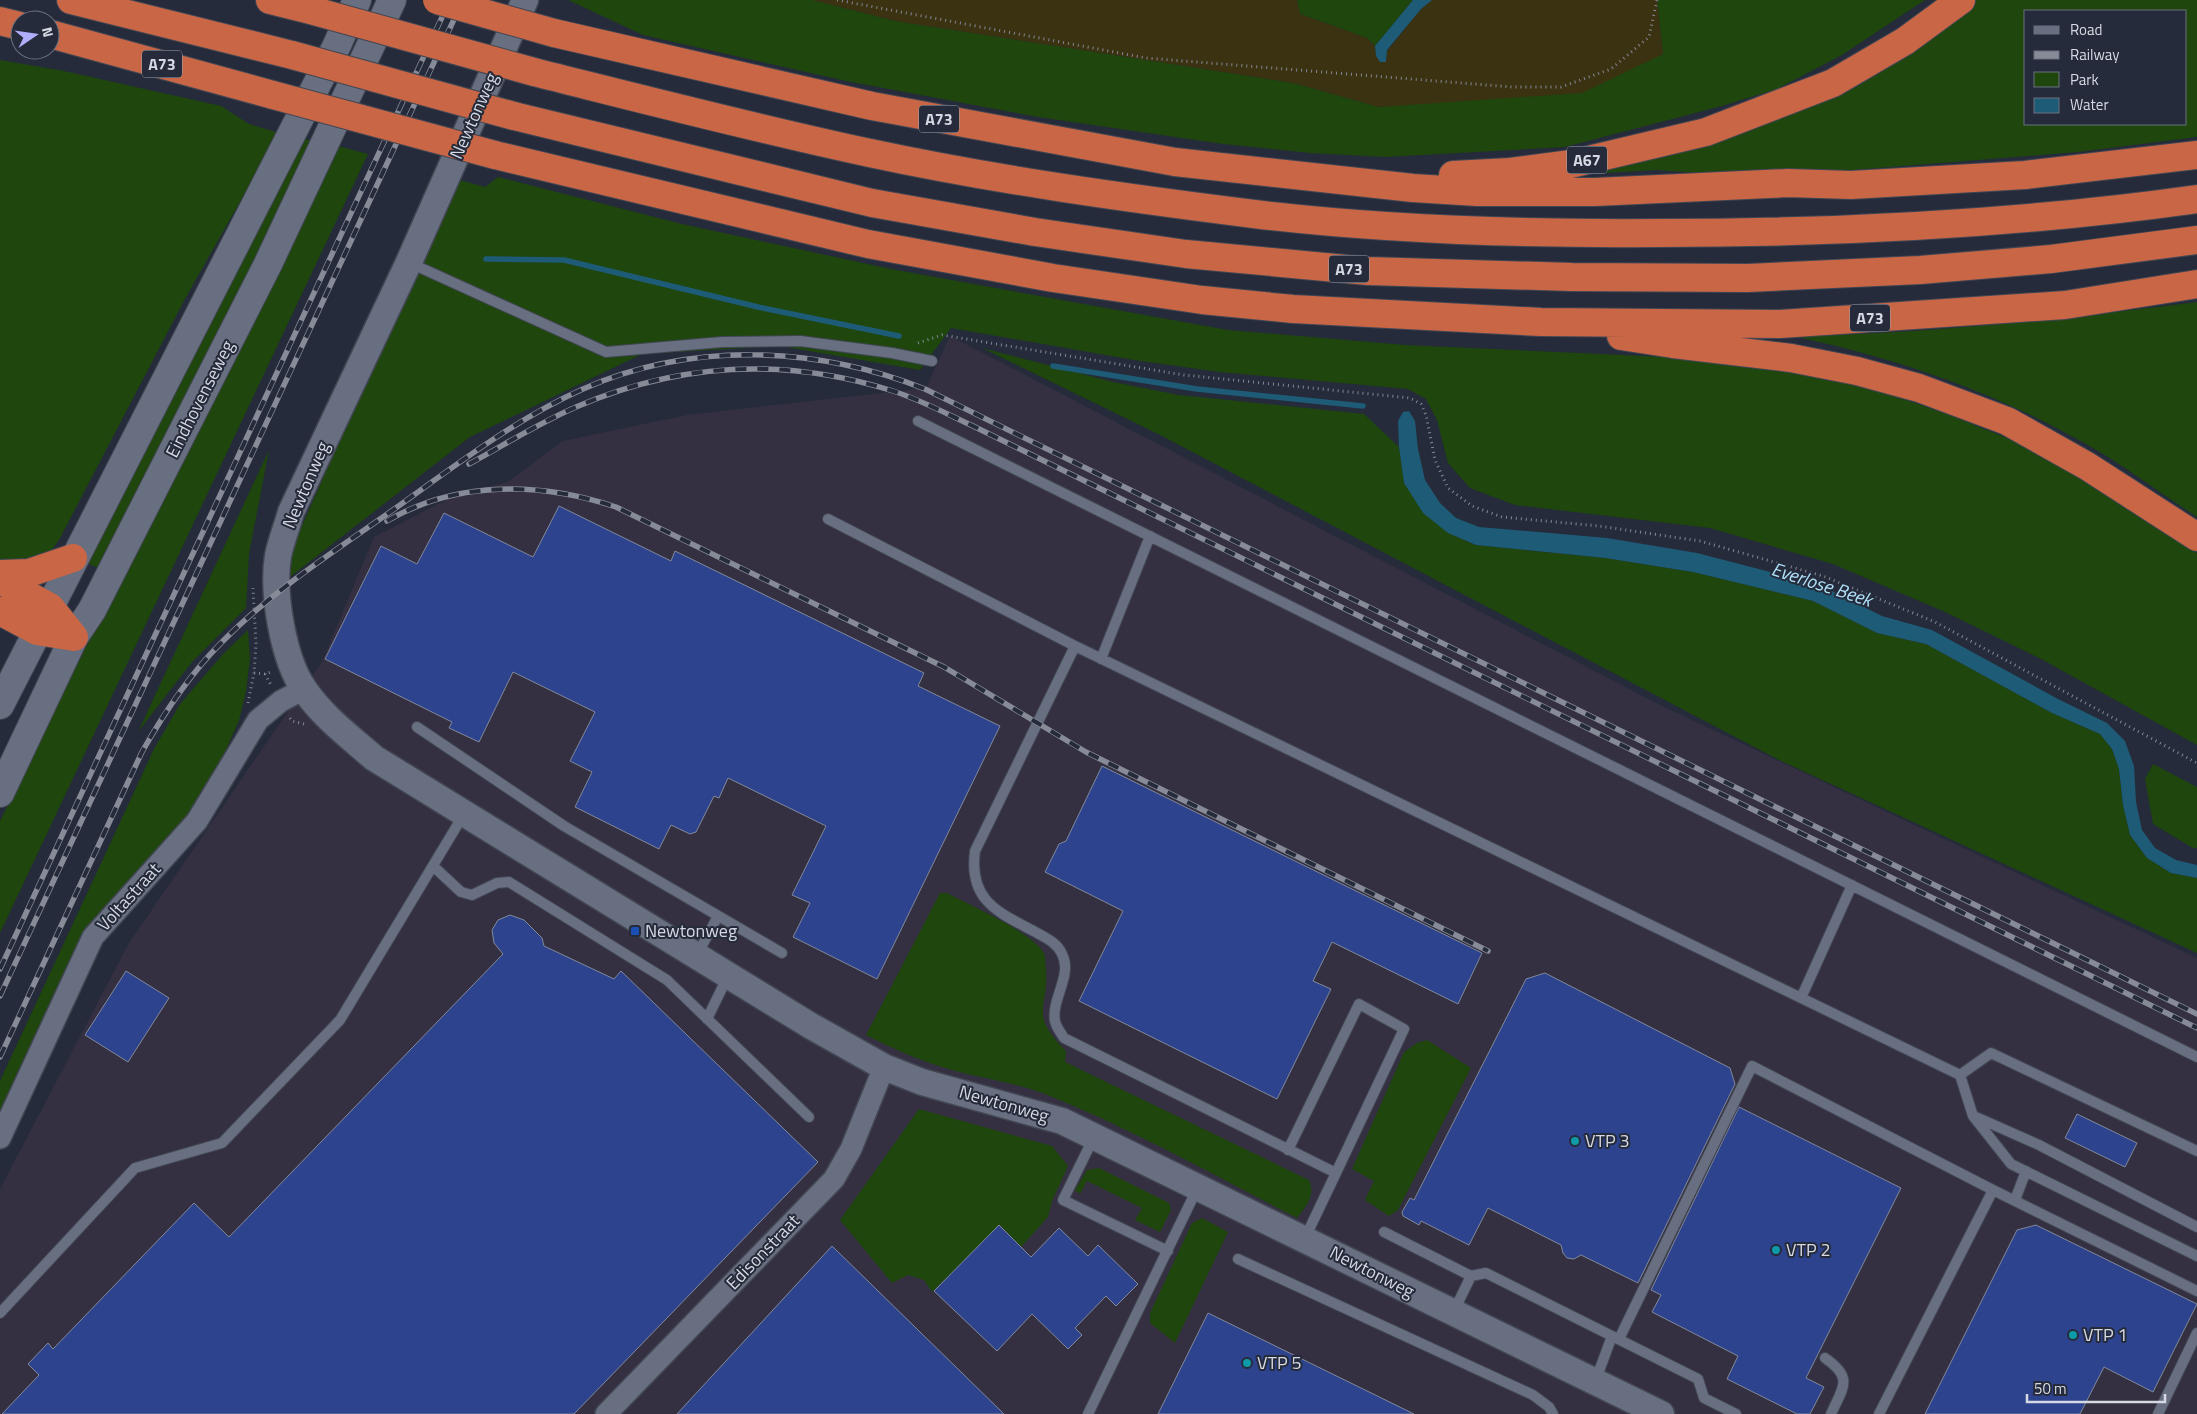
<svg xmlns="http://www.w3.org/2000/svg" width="2197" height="1414" viewBox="0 0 2197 1414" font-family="'Titillium Web',sans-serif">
  <rect width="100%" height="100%" fill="#252b3a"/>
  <path fill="#343041" d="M950 336 1658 704 2197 958V1414H0V1189L129 943 322 662 374 537 458 494 508 482 563 441 687 415 926 388Z"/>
  <path fill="#1e460d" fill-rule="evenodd" d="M568 0H813L896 21 1294 83 1379 107 1663 54 1657 0H1925L1842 55 1777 89 1722 106 1565 147 1385 157 1310 153 1223 144 1038 117 846 81 643 35Z
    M1297 0H1413L1375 46 1367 38 1300 14Z
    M1975 0H2197V137L2078 152 1828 172 1717 174 1656 170 1569 175 1608 164 1959 15ZM2026 11H2186V124H2026Z
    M0 60 64 71 221 106 249 124 279 133 186 297 59 540 48 555 35 566 0 562Z
    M300 138 318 142 102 570 85 562Z
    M334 145 368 154 0 933V821Z
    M498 177 682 224 891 269 1228 330 1405 345 1732 360C1813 371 1891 392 1967 422 1986 430 2007 437 2026 447 2085 478 2141 516 2197 553V745L2041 659 1945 612 1833 564 1710 528 1515 505 1470 488 1448 463 1437 420 1426 399 1408 389 1219 372 1134 360 951 328 920 370 780 346 642 354 470 437 290 577 293 546 456 179 485 187Z
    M2197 302V517C2160 493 2125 466 2086 444 1995 392 1894 357 1791 336 1928 334 2062 319 2197 302Z
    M982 348 1113 382 1179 395 1364 414 1399 447 1404 483 1448 533 1475 545 1605 558 1693 572 1813 601 1877 633 1926 644 2052 713 2100 734 2112 749 2119 769 2123 805 2130 835 2147 858 2171 873 2197 878V953L1779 760 1162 436Z
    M269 450 249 554 246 608 192 662 138 732Z
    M248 630 250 659 246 691 239 721 222 758 183 823 89 930 0 1120V1081L154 749 180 704 224 653Z
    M2153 764 2197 787V848H2193L2153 824 2145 779Z
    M940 893H947C971 906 1030 931 1044 953 1046 957 1045 963 1046 968 1049 1011 1028 1012 1066 1051L1065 1062 1309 1180C1316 1196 1306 1206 1297 1218 1214 1175 1132 1129 1045 1094 1011 1081 976 1078 942 1067 915 1059 890 1047 866 1035Z
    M1427 1040 1471 1068 1398 1210 1389 1216 1365 1200 1374 1181 1352 1169 1404 1052 1417 1043Z
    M919 1109 1052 1146 1068 1166 1052 1201 1048 1217 1021 1247 1000 1225 932 1292 924 1280 908 1275 892 1283 840 1220Z
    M1099 1168 1169 1203 1171 1210 1160 1232 1135 1220 1142 1208 1087 1181 1080 1194 1075 1190 1087 1170Z
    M1202 1218 1228 1232 1175 1343 1150 1323V1313L1192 1223Z"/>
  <path fill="#3b3212" d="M813 0H1297L1300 14 1367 38 1375 46 1376 56 1386 62 1387 51 1421 9 1432 0H1657L1663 54 1582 93 1379 107 1294 83 896 21Z"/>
  <path fill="#1e5b76" d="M1413 0H1432L1421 9 1387 50 1386 62H1380L1376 56 1375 46Z
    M1409 411 1415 421 1418 449 1425 480 1440 503 1456 518 1479 527 1607 538 1697 553 1820 585 1882 616 1932 630 2058 699 2107 723 2125 741 2134 766 2136 802 2142 830 2155 848 2176 860 2197 865V878L2171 873 2147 858 2130 835 2123 805 2119 769 2112 749 2100 734 2052 713 1926 644 1877 633 1813 601 1693 572 1605 558 1476 545 1448 533 1423 513 1404 483 1399 447 1398 421 1403 412Z"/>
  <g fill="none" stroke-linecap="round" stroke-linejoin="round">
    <path stroke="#1e5b76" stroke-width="5.5" d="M486 259 564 260 758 307 899 336
      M1053 366 1197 389 1363 406"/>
  </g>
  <path fill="#2d438d" stroke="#81899b" d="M559 506 671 561 675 551 924 673 918 686 1000 726 877 979 793 937 810 903 792 895 826 826 728 778 719 798 714 796 696 832 690 834 671 825 659 849 575 807 592 772 570 761 595 712 513 672 479 742 449 728 452 722 325 659 381 546 417 564 444 513 533 557Z
    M1102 766 1482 953 1458 1004 1332 942 1313 981 1331 989 1277 1099 1079 1001 1123 911 1045 872 1059 844 1066 841Z
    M510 915 524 920 542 938 544 946 614 979 621 971 818 1162 574 1414H2L39 1375 28 1364 48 1343 53 1349 194 1203 229 1237 503 954 494 943 492 930 498 920Z
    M126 971 169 998 128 1062 85 1035Z
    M1545 973 1730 1068 1735 1084 1638 1283 1581 1255 1574 1259 1567 1258 1563 1253 1561 1245 1488 1208 1469 1245 1421 1221 1419 1225 1403 1216 1402 1212 1410 1198 1414 1200 1526 979Z
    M1739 1107 1901 1188 1806 1378 1824 1387 1810 1414H1797L1727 1379 1738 1356 1652 1312 1661 1295 1651 1290Z
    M2077 1114 2137 1143 2125 1167 2065 1138Z
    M999 1225 1031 1257 1059 1228 1088 1256 1098 1245 1138 1284 1116 1306 1106 1296 1075 1328 1082 1335 1068 1349 1032 1314 997 1351 934 1291Z
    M2036 1225 2197 1304 2153 1392 2104 1367 2080 1414H1925L2017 1230Z
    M832 1246 1004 1414H677Z
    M1208 1313 1414 1414H1158Z"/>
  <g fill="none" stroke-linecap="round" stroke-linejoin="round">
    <g stroke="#424653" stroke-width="12">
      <path id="service" d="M410 263 606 352 722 342 800 341 892 353 932 361
        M918 421 2197 1057
        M828 519 1075 646 1960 1075 1991 1053 2197 1151
        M1075 646 975 851C968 903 1001 913 1039 934 1048 939 1058 944 1062 954 1073 975 1051 999 1055 1021 1056 1027 1061 1033 1064 1038L1336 1173 1305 1238
        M1101 659 1150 536
        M417 727 564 826 782 953
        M433 866 461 892 472 895 497 883 509 882 667 980 809 1117
        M697 955 718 916
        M1801 998 1852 885
        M707 1019 728 976
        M1960 1075 1973 1116 2011 1164 2197 1256
        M1976 1117 2039 1145 2197 1227
        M1094 1137 1063 1200 1168 1251
        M1288 1150 1359 1004 1404 1029 1336 1173
        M2015 1200 2026 1171
        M1384 1232 1471 1276 1486 1273 1698 1379 1704 1398 1736 1414
        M1238 1259 1533 1395 1549 1407 1553 1414
        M0 1313 135 1168 222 1143 340 1020 464 814
        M1453 1313 1471 1276
        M1619 1339 1752 1066 1993 1190
        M1825 1358C1854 1378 1843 1387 1831 1414
        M1595 1382 1612 1336
        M1088 1414 1198 1187
        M1879 1414 1993 1190 2197 1291
        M2158 1414 2197 1333"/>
    </g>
    <g stroke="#424653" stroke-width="24">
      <path id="minor" d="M0 1138 93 937 197 821 258 720 281 701 304 689
        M606 1414 834 1179 851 1149 884 1067"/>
    </g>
    <g stroke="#424653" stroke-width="29">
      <path id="tertiary" d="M525 0 409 262 291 512C287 527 281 541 278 556 272 592 283 659 304 689 322 716 350 737 374 758L811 1026 884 1067 922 1082 1062 1121 1661 1414"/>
    </g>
    <g stroke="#424653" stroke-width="30">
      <path id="secondary" d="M0 705 337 45 357 0
        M0 793 74 637 92 610 268 264 392 0"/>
    </g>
    <g stroke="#424653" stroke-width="30">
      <path id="motorway" d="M71 0 292 55
        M270 0 314 11
        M0 21 20 26
        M554 33 872 106 1175 162 1413 188 1477 192H1595L1788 183 1851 185 2025 175 2197 155
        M50 34 273 95
        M534 72C646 100 758 129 870 153 996 180 1126 198 1254 214 1388 230 1524 234 1658 233 1838 233 2018 224 2197 199
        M514 116 872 203 1035 232 1186 254 1368 271 1572 277 1748 278 1920 270 2051 259 2197 240
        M495 155 868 244 1053 278 1202 300 1293 309 1541 322 1780 324 2065 305 2197 284
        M1453 175 1510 172 1571 164 1706 132 1833 83 1905 41 1961 0
        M1621 336 1673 344 1791 358 1857 371 1919 388 2007 421 2087 466 2197 537
        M0 574 29 573 73 558
        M0 580 50 607 74 637
        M0 611 37 631 74 637"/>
    </g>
    <path stroke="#828794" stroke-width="3" stroke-dasharray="1 4" stroke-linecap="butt" d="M837 0 1146 58 1512 87H1561L1611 69 1649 37 1657 0
      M918 343 942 335 1184 375 1410 398 1421 404 1426 415 1435 460 1448 488 1472 506 1502 517 1599 526 1700 541 1823 576 1935 622 2197 763
      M254 673 265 674 271 672
      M265 674 271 685
      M248 703 254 673 256 644 253 588
      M290 718 292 721 304 724"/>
    <use href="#service" stroke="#686f81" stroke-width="10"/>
    <use href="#minor" stroke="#686f81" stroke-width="21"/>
    <use href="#tertiary" stroke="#686f81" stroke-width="26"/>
    <use href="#secondary" stroke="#686f81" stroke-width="28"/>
    <use href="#motorway" stroke="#c96645" stroke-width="28"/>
    <g stroke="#868b97" stroke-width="5.5">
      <path id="rail" d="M469 464C504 445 539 423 576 407 680 362 785 357 893 391 921 400 947 414 973 426L2197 1028
        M387 521C457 480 541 482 616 507L944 667 1086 752 1488 951
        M0 969 450 0
        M0 996 463 0
        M0 1057 142 752C164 713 189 675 221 643 269 594 327 556 383 517 447 472 511 421 583 389 692 341 816 346 925 389L2197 1014"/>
    </g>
    <use href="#rail" stroke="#252b3a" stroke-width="4" stroke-dasharray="11" stroke-linecap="butt"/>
    <g stroke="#424653" stroke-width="30" stroke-linecap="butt">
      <path id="motorway-bridge" d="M437 0 554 33
        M314 11 534 72
        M292 55 514 116
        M273 95 495 155"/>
    </g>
    <use href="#motorway-bridge" stroke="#c96645" stroke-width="28"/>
  </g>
  <rect fill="#1a4fb4" stroke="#252b3a" stroke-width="2" x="630" y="926" width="10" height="10" rx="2.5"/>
  <g fill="#0f9aa8" stroke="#252b3a" stroke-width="2">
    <circle cx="1575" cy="1141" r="5"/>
    <circle cx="1776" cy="1250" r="5"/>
    <circle cx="2073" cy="1335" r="5"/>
    <circle cx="1247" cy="1363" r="5"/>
  </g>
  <g text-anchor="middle" stroke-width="4" stroke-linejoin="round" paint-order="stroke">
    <g fill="#252b3a" stroke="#a0a5b0" stroke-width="1">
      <rect x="142" y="50.5" width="40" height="27" rx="4"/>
      <rect x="919" y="105.5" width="40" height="27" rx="4"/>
      <rect x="1567" y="146.5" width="40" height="27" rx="4"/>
      <rect x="1329" y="255.5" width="40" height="27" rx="4"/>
      <rect x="1850" y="304.5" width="40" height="27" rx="4"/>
    </g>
    <g font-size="16" font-weight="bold" fill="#d5d9e3">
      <text x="162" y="70">A73</text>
      <text x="939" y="125">A73</text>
      <text x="1587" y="166">A67</text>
      <text x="1349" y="275">A73</text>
      <text x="1870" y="324">A73</text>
    </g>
    <g font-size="18" fill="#d5d9e3" stroke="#252b3a">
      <text transform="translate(474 116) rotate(-66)" y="6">Newtonweg</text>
      <text transform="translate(200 399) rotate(-63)" y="6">Eindhovenseweg</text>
      <text transform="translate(306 485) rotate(-67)" y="6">Newtonweg</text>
      <text transform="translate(129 897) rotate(-48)" y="6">Voltastraat</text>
      <text transform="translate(1004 1104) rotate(16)" y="6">Newtonweg</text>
      <text transform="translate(763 1252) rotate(-46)" y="6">Edisonstraat</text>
      <text transform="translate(1372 1272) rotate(27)" y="6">Newtonweg</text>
    </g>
    <g font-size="18" fill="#d5d9e3" stroke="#252b3a" text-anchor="start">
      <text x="645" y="937">Newtonweg</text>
      <text x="1585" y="1147">VTP 3</text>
      <text x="1786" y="1256">VTP 2</text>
      <text x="2083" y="1341">VTP 1</text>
      <text x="1257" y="1369">VTP 5</text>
    </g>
    <g font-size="19" font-style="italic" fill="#b0e2fb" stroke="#252b3a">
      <text transform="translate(1822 584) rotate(18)" y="7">Everlose Beek</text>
    </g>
  </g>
  <rect x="2024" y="10" width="162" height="115" fill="#252b3a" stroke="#6b717e"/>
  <rect x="2034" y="26" width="25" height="8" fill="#686f81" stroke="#6b717e"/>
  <text x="2070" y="35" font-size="15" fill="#d5d9e3">Road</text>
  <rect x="2034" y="51" width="25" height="8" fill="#868b97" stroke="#6b717e"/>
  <text x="2070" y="60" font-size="15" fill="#d5d9e3">Railway</text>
  <rect x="2034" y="72" width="25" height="15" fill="#1e460d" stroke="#6b717e"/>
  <text x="2070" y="85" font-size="15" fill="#d5d9e3">Park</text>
  <rect x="2034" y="98" width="25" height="15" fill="#1e5b76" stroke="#6b717e"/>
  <text x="2070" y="110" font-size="15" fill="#d5d9e3">Water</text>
  <g transform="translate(35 35) rotate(77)"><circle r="24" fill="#252b3a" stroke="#6b717e"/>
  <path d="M0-4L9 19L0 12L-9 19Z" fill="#afaefa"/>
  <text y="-8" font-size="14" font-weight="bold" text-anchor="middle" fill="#d5d9e3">N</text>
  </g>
  <path d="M2027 1394v8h138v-8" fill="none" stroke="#d5d9e3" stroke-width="2.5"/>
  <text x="2034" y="1394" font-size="15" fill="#d5d9e3" stroke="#252b3a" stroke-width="4" paint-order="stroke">50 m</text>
</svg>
